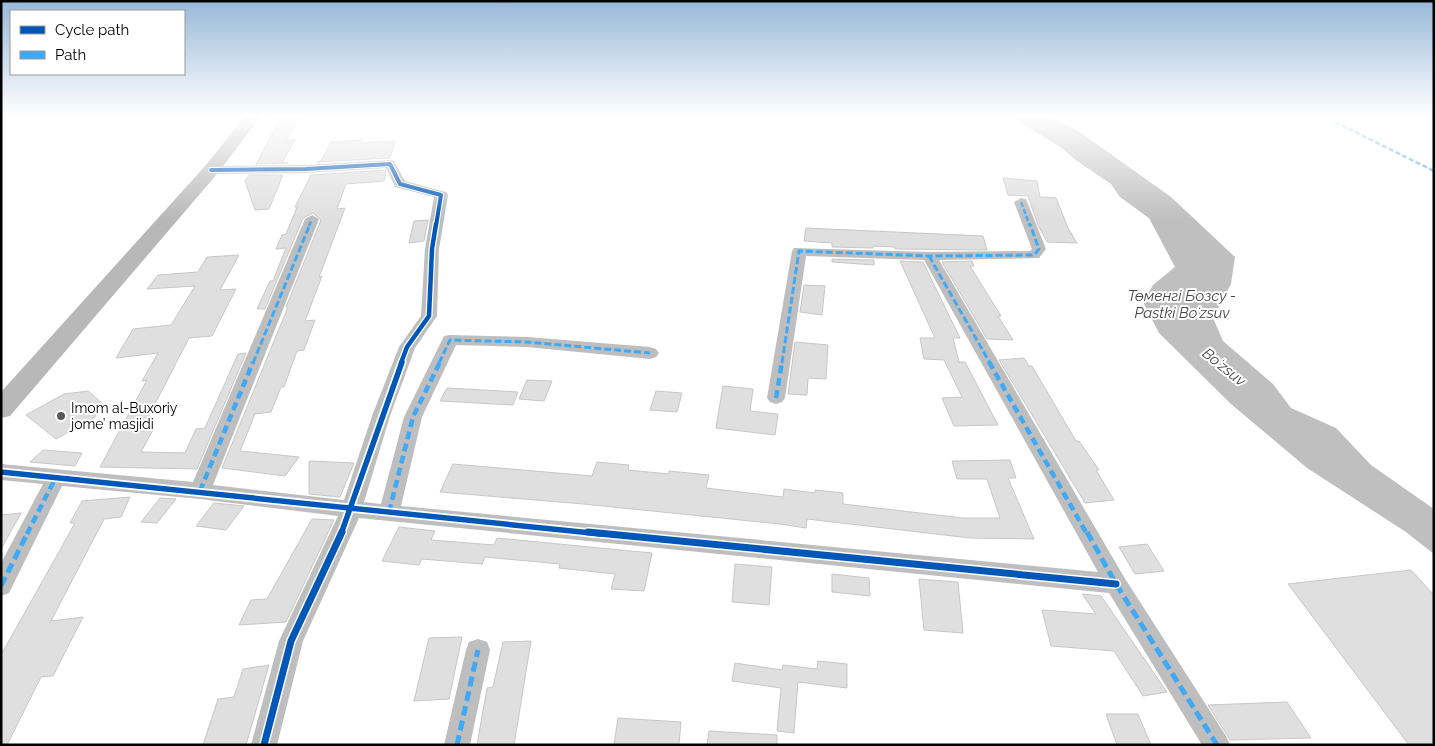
<svg xmlns="http://www.w3.org/2000/svg" width="1435" height="746" viewBox="0 0 1435 746" font-family="Raleway,sans-serif">
  <rect width="100%" height="100%" fill="#fff"/>
  <path fill="#bfbfbf" d="M1008 115H1043L1077 130 1171 197 1235 257 1231 284 1213 318 1223 341 1273 384 1291 408 1336 428 1371 465 1434 509V554L1406 532 1307 468 1231 404 1159 333 1143 302 1153 285 1175 267 1149 218 1120 197 1111 184 1077 161 1062 148Z"/>
  <path fill="#dfdfdf" stroke="#c7c7c7" d="M282 115H301L286 140H295L282 163H288L256 164Z
    M361 140 360 143 395 141 390 158 317 162H320L331 142Z
    M385 170 386 173 384 181 346 184 337 209 345 208 319 277 322 276 305 321 315 320 304 350 297 351 284 387H281L271 412 255 414 240 451 299 457 285 476 222 468 288 307H286L321 220 313 213 303 218 265 309H257L270 281H273L286 248 276 249 282 235 286 234 297 207H295L311 175Z
    M249 175H283L269 209 255 210 245 181Z
    M1003 178 1037 181 1040 197 1056 198 1068 228 1077 243 1047 242 1038 225 1028 196 1008 195Z
    M428 220 424 241 409 243 414 221Z
    M806 228 983 236 987 250 895 249V247L873 246V248L832 247V243L804 241Z
    M239 255 220 290 236 289 212 336 189 338 141 431 153 430 141 452 185 453 196 429 205 428 238 354 246 353 197 469 100 467 147 380 142 381 158 353 116 358 133 329 171 325 195 286 147 289 158 275 198 272 207 257Z
    M832 259 874 260V265L832 262Z
    M900 261 923 262 960 338H953L959 362H965L998 425 954 426 942 398 962 397 944 360 924 359 920 338H935Z
    M972 261 974 266H970L1001 316H998L1013 340 987 339 942 262Z
    M804 285 825 286 822 315 800 312Z
    M795 342 828 345 826 379 808 378 807 395 788 394Z
    M1024 358 1029 366H1032L1076 441H1079L1099 470H1096L1114 500 1085 503 999 360Z
    M527 380 552 381 544 401 519 399Z
    M723 386 753 389 750 411 778 414 775 435 716 428Z
    M447 388 518 392 513 405 440 401Z
    M88 391 102 403 95 417 56 439 26 415 64 394Z
    M656 391 682 393 677 412 650 410Z
    M43 450 82 453 75 466 30 462Z
    M1010 460 1016 478H1008L1034 539 970 538 807 519 806 528 780 524 583 504 440 492 453 464 592 476 597 462 629 465 628 470 669 474V471L709 475 706 488 783 497 784 489 815 493V490L843 493V504L963 518H1000L987 479H957L952 461Z
    M309 461 354 463 340 497 309 494Z
    M130 497 121 517 104 519 51 621 83 617 53 676 41 677 7 745H1V655L75 523H70L82 501Z
    M160 498 176 499 157 523 141 522Z
    M214 503 244 506 226 530 196 526Z
    M21 513 1 549V515Z
    M312 519 334 520 286 622 239 625 251 600 267 599Z
    M399 527 435 531 431 540 494 545 497 538 652 553 644 591 611 589 615 574 559 568 560 564 485 557 482 564 422 559 419 565 382 561Z
    M1147 544 1164 571 1135 574 1119 547Z
    M735 564 772 567 769 605 732 602Z
    M1411 570 1434 595V745H1409L1288 584Z
    M832 574 869 578 870 596 832 592Z
    M919 579 958 582 963 633 924 630Z
    M1082 594 1101 596 1167 692 1143 696 1114 651 1051 646 1042 610 1096 614Z
    M462 637 449 699 414 701 429 638Z
    M531 641 514 745H477L487 688 493 687 503 642Z
    M818 661 847 664V688L798 682 794 733 777 731 781 688 732 681 735 663 782 670 783 665 817 669Z
    M269 665 246 745H203L218 699 234 697 243 669Z
    M1287 702 1311 738 1230 740 1208 705Z
    M1106 714H1138L1151 745H1117Z
    M618 718 681 722 679 745H614Z
    M709 731 777 735V745H707Z"/>
  <g fill="none" stroke-linecap="round" stroke-linejoin="round">
    <path fill="#bebebe" fill-rule="evenodd" d="M390 160 394 161 405 181 446 192 448 195 439 249 437 316 415 348 390 416 364 502 381 504 404 417 444 336 450 335 527 337 650 347 656 349 659 353 656 357 650 359 527 347 456 345 422 417 401 506 1098 572 924 260 806 256 785 398 782 402 776 404 770 402 767 398 792 251 794 248 929 252 1030 251 1032 249 1014 202 1021 198 1026 199 1046 249 1039 258 939 260 1124 577 1226 736 1230 745H1202L1109 593 359 518 303 641 277 745H251L279 641 338 516 200 499 62 486 9 593 1 596V563L43 484 1 480V464L193 482 305 219 312 215 319 219 213 485 344 500 372 416 399 347 421 316 425 249 434 197 395 187 386 168 306 173 211 174 205 170 211 166 306 165Z
      M478 639 487 642 490 650 470 745H444L466 650 469 642Z"/>
    <path fill="#b8b8b8" fill-rule="evenodd" d="M246 115H262L217 174 10 416 1 418V392L205 166Z"/>
    <path stroke="#3fa9f5" stroke-width="2.5" stroke-dasharray="5 2.5" stroke-linecap="butt" d="M1335 122 1434 171
      M1021 202 1030 226
      M309 226 312 219"/>
    <path stroke="#3fa9f5" stroke-width="3" stroke-dasharray="7 3" stroke-linecap="butt" d="M929 256 990 363
      M253 363 310 224
      M439 363 450 340 527 342 650 353
      M782 363 799 251 929 256 1034 255 1039 249 1030 224"/>
    <path stroke="#3fa9f5" stroke-width="4.5" stroke-dasharray="8 4.5" stroke-linecap="butt" d="M989 362 1087 534
      M776 398 782 362
      M200 491 253 362
      M389 512 413 417 440 362
      M27 534 56 477"/>
    <path stroke="#3fa9f5" stroke-width="5" stroke-dasharray="10 5" stroke-linecap="butt" d="M1087 532 1116 584 1217 745
      M1 586 28 532
      M457 745 478 650"/>
    <g stroke="#fff" stroke-width="6">
      <path id="cycleway-far3" d="M211 170 306 169 390 164 400 184 441 195 436 226"/>
    </g>
    <g stroke="#fff" stroke-width="7">
      <path id="cycleway-far2" d="M401 363 407 347 429 316 432 249 436 224"/>
    </g>
    <g stroke="#fff" stroke-width="9">
      <path id="cycleway-far1" d="M1 472 601 534
        M341 534 402 362"/>
    </g>
    <g stroke="#fff" stroke-width="10">
      <path id="cycleway" d="M588 532 1116 584
        M264 745 291 641 342 532"/>
    </g>
    <use href="#cycleway-far3" stroke="#0057b8" stroke-width="4"/>
    <use href="#cycleway-far2" stroke="#0057b8" stroke-width="4.5"/>
    <use href="#cycleway-far1" stroke="#0057b8" stroke-width="5.5"/>
    <use href="#cycleway" stroke="#0057b8" stroke-width="7"/>
  </g>
  <linearGradient id="sky" x2="0" y2="1"><stop stop-color="#97b8d8"/><stop offset="0.53" stop-color="#fff"/><stop offset="1" stop-color="#fff" stop-opacity="0"/></linearGradient>
  <rect width="1435" height="219" fill="url(#sky)"/>
  <circle fill="#595959" stroke="#fff" stroke-width="2" cx="61" cy="416" r="5"/>
  <g text-anchor="middle" stroke-width="4" stroke-linejoin="round" paint-order="stroke">
    <g font-size="14" fill="#000" stroke="#fff" text-anchor="start">
      <text x="71" y="413">Imom al-Buxoriy<tspan x="71" dy="16">jome’ masjidi</tspan></text>
    </g>
    <g font-size="15" font-style="italic" fill="#444" stroke="#fff">
      <text x="1182" y="301">Төменгі Бозсу -<tspan x="1182" dy="17">Pastki Boʻzsuv</tspan></text>
      <text transform="translate(1224 367) rotate(39)" y="5">Boʻzsuv</text>
    </g>
  </g>
  <rect width="1435" height="746" fill="none" stroke="#000000" stroke-width="5"/>
  <rect x="10" y="10" width="175" height="65" fill="#ffffff" stroke="#999999"/>
  <rect x="20" y="26" width="25" height="8" fill="#0057b8" stroke="#999999"/>
  <text x="55" y="35" font-size="15" fill="#000000">Cycle path</text>
  <rect x="20" y="51" width="25" height="8" fill="#3fa9f5" stroke="#999999"/>
  <text x="55" y="60" font-size="15" fill="#000000">Path</text>
</svg>
